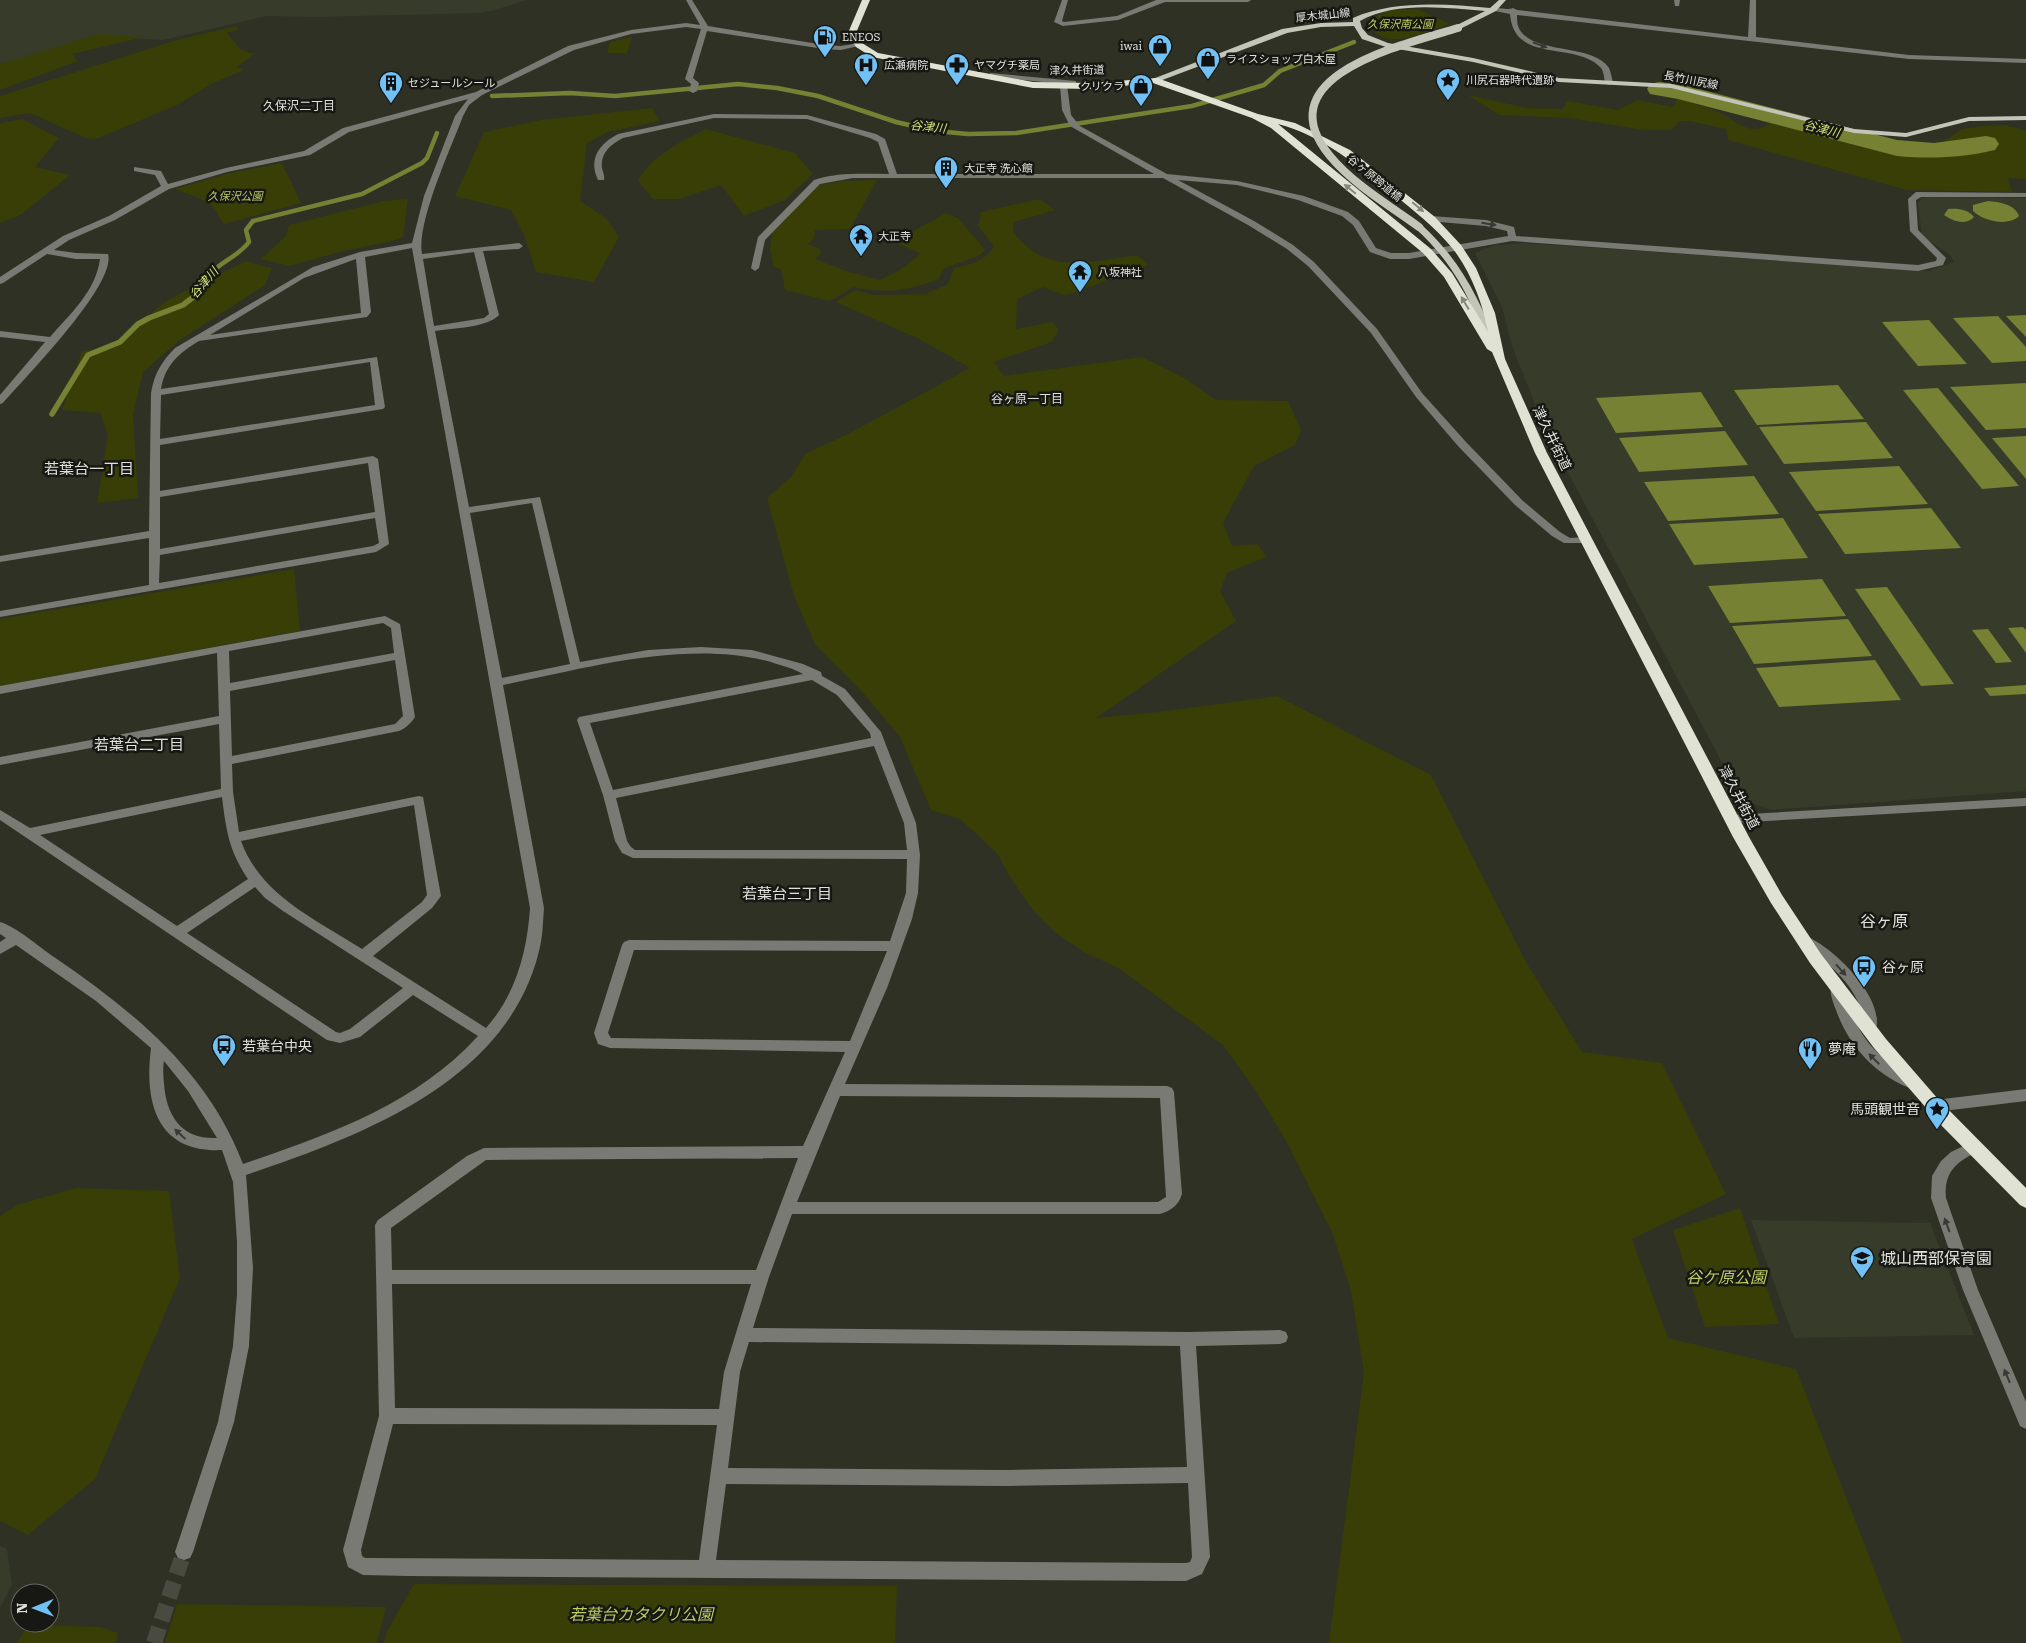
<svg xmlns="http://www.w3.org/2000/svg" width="2026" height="1643" viewBox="0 0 2026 1643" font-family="'Roboto Serif','Noto Sans JP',serif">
  <rect width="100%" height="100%" fill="#2f3125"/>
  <path fill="#373b2a" d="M0 0H526L495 10 480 13 318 17 267 16 163 40 110 37 0 70Z
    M1927 197 2026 198V791L1771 810 1742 800 1545 429 1512 346 1502 307 1475 253 1495 245 1524 243 1928 271 1954 262 1950 255 1922 236 1918 203 1921 199Z
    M1751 1220 1930 1223 1974 1335 1794 1338Z
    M0 1546 7 1549 12 1584 0 1608Z"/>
  <path fill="#383e06" d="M1409 9 1420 10 1450 24C1430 30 1381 55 1371 24 1377 10 1396 10 1409 9Z
    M236 26 239 29 227 33 241 50 254 54 237 67 244 70 213 83 177 105 96 139 86 138 30 113 0 118V96L177 40Z
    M98 34 144 37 72 54 78 61 0 90V64Z
    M632 37 627 53H607L610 42Z
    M1468 95 1527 108 1563 109 1567 101 1618 110 1637 100 1673 107 1678 98C1692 103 1709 107 1722 114 1740 123 1750 137 1771 123L1883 152 1935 147 1962 129 1984 126 2005 125 2026 131V179L2008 178 2012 192 1907 190 1728 140 1726 129 1689 121H1679L1672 130H1643L1570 118 1499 115Z
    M652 108 660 121 608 132 587 143 580 201 606 218 619 237 594 282 536 272 524 235 511 210 455 196 484 132 541 120Z
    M22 119 59 138 35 167 70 175 22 214 0 223V123Z
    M706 129 795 153 813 174 785 200 744 216 721 185 679 199H653L638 181C652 155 680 142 706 129Z
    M282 163 301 203 224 224C219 219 218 212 213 207 202 198 188 194 175 189L230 173Z
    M877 180 850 229 815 230 814 238 808 244 820 249 821 253 815 259 849 272 880 280C895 273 909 266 920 253L894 242 946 213 958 218 985 250 980 255 943 269 939 279C907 291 887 294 853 287L830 301 785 290 781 269 774 267 770 249 772 233 819 185 844 181Z
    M408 199 403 237 392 241 343 251 289 266 261 259 286 236 289 225 384 201Z
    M1040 199 1055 210 1014 222 1013 231C1044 276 1091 262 1137 255L1148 265 1070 294 1063 295 1043 287 1017 299 1016 329 1052 322 1059 330 1051 342 994 362 1004 376 1142 357 1186 379 1216 400 1288 401 1301 430 1295 445 1254 466 1223 523 1232 546 1258 544 1266 557 1227 573 1220 591 1236 621 1096 718 1159 712 1277 696 1431 775 1526 962 1582 1052 1662 1063 1726 1194 1632 1239 1668 1338 1796 1369 1903 1643H1329L1364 1373 1351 1291 1332 1232 1285 1139 1256 1091 1223 1045 1120 969 1084 952 1056 933 1033 910 1011 879 997 853 960 819 931 810 900 737 864 694 815 644 794 596 767 498 791 477 805 454 844 436 970 368 919 339 836 302 855 290 874 295 926 294 948 284 954 268C970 264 985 262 994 246L978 226 981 212Z
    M246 261 272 268 265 285 180 340 143 372 133 414 138 498 97 503 108 435 100 413 62 410 82 351 113 347 166 301Z
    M294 569 300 631 0 686V619Z
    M76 1188 169 1191 180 1278 95 1479 28 1535 0 1521V1216L17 1205Z
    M1740 1208 1779 1324 1705 1327 1673 1230Z
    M414 1584 897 1586 895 1643H384L386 1633Z
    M177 1604 386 1607 377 1643H165Z
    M28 1625 101 1627 118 1633 116 1643H17Z"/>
  <path fill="#768133" d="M1988 201C1999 202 2015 204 2019 216 2008 227 1983 221 1973 211V205Z
    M1948 209C1957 208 1968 209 1974 217 1966 226 1952 221 1944 215Z
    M2026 315V337L2006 316Z
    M1998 316 2026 347V361L1992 363 1953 318Z
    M1929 320 1967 364 1918 366 1882 322Z
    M2026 383V428L1986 430 1950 387Z
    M1838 385 1864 419 1757 425 1734 390Z
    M1938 388 2019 486 1982 489 1903 390Z
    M1701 392 1723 427 1616 433 1596 398Z
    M1866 422 1893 458 1784 464 1759 427Z
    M1725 431 1748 465 1639 472 1619 438Z
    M2026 436V479L1992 438Z
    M1899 466 1928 504 1816 511 1789 472Z
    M1754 476 1779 514 1668 521 1644 482Z
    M1931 508 1961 548 1845 554 1818 514Z
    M1783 518 1808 558 1694 565 1669 524Z
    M1822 579 1846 616 1730 623 1708 586Z
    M1887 587 1954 684 1921 686 1855 589Z
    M1848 619 1872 656 1754 664 1732 626Z
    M2023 627 2026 630V653L2008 628Z
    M1988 629 2012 662 1996 663 1972 630Z
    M1875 660 1901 700 1779 707 1756 668Z
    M2026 685V694L1990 696 1984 688Z"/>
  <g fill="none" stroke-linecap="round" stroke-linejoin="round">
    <path stroke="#768133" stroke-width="4.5" d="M492 96 570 93 615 96 738 84 777 88 818 96 896 122 935 131 968 134 1016 133 1192 106 1264 85 1280 71 1354 42
      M207 278C218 262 237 258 249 242L246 230 253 221 362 194 422 163 427 158 437 133"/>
    <path stroke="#768133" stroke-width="5.5" d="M52 414 88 355 120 342 138 324 149 318 183 305 196 295 208 277"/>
    <path fill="#768133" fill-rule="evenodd" d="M1659 82 1679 84 1897 140 1934 143 1986 136 1995 138 1999 144 1995 150C1962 158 1930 159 1897 156L1678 99 1650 94 1647 89 1650 84Z"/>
    <path stroke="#4a4b40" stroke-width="16" stroke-dasharray="16 8" stroke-linecap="butt" d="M154 1643 184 1552"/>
    <path fill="#797a74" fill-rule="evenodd" d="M686 0H692L708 26 824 45 841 46 859 43 863 45 841 50 824 49 707 31 693 78 699 83 697 91 693 93 689 91 691 84 685 79 701 29 686 27 631 34 574 50 482 95 469 105 463 116C451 148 416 223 422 254L519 243 523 246 519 249 483 251 499 315C487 328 453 328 435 331L469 507 540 497 580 662 648 650 701 647 752 650 803 664 821 672 822 676 845 689 881 732 916 823 920 855 918 893 912 919 887 988 845 1084 1167 1086 1172 1088 1174 1092 1182 1194C1178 1206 1172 1210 1160 1214H792L769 1277 753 1328 1188 1332 1280 1330 1286 1332 1288 1337 1286 1342 1280 1344 1196 1346 1210 1557 1202 1574 1186 1581 408 1576 363 1575 348 1567 343 1550 379 1416 375 1225 378 1220 467 1156 484 1148 803 1146 845 1052 610 1048 598 1044 594 1033 622 945 624 942 629 940 890 941 906 893 907 859 633 858 622 853 615 841 603 795 577 720 579 717 803 674C793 668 782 666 771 662 687 639 587 668 503 685L544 908C543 919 543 931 541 942 514 1080 363 1135 246 1175L253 1268 249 1346 234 1422 193 1552 190 1558 184 1560 178 1558 175 1552 218 1422 233 1346 237 1294V1242L233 1182 222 1150C157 1153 144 1103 151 1048L96 1001 16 945 0 954V942L6 938 0 934V922C17 927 39 947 54 957 133 1011 208 1071 243 1164 328 1135 415 1105 478 1036L413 995 360 1037 340 1043 327 1040 0 820V810L30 828 221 789 219 724 0 765V757L219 716 217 653 0 694V686L385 616 400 624 415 717C411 723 405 729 399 731L232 764 233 792 239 832 419 796 423 797 441 896 432 908 373 956 486 1028C516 994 527 952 530 908L412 248 365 257 371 312 367 317 199 341C179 353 165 365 161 389L377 357 385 407 383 409 160 445V491L373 456 378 459 389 544 376 552 0 617V611L149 585V538L0 562V556L149 531 151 393C154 374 162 361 175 348L313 267 360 252 412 243 424 196 455 116 468 99 349 132 310 155 227 172 169 189 115 220 69 240 54 250 76 253 108 254C117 284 25 378 3 403L0 404V395L45 342 0 337V331L50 337C70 314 96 291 100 259H76L47 254 3 283 0 284V277L63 236 109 216 161 186 155 175 134 171V167L161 171 168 184 226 168 304 151 343 128 476 92 568 46 631 30 686 23 700 25ZM474 252 489 314 484 318 434 326 423 259ZM356 259 361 313 210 335 304 278ZM370 362 375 405 160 439 161 395ZM368 463 375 512 160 549V497ZM532 503 570 664 502 678 470 513ZM375 518 379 543 373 546 159 583 160 555ZM383 623 391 628 394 653 230 683 229 651ZM395 660 403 716 395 724 232 756 230 691ZM812 680 837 695 870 733 871 738 613 790 590 723ZM874 746 904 823 907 850H635L631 847 627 841 616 798ZM222 797C226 830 229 851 248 879L177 926 40 835ZM414 805 427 895 422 902 362 949C316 919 261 896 241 841ZM255 887 265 898 283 911 403 988 350 1029 340 1033 336 1032 187 933ZM634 950 887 951 850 1041 611 1038 608 1033ZM164 1061 188 1091 217 1138C182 1140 166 1116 164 1083 163 1076 163 1065 164 1061ZM840 1096 1160 1098 1166 1197 1158 1202H797ZM798 1158 756 1270H392L391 1228 486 1160ZM392 1284H751L724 1372 719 1409 395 1408ZM749 1342 1180 1346 1187 1467 1006 1470 728 1468 740 1372ZM393 1424 717 1425 699 1560 365 1558 362 1556 361 1550ZM1188 1483 1192 1557 1190 1562 1186 1563 716 1560 726 1484 1006 1486Z
      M1062 0H1068L1062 21 1064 22 1117 16 1156 0H1251L1248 2H1165L1118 20 1063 26 1054 22Z
      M1674 0H1680L1679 6H1675Z
      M1750 0H1756V37L1909 55 2026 59V63L1909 59 1517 15C1517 18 1517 23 1518 26 1529 56 1592 42 1609 68 1611 72 1612 79 1613 83L1609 85 1605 83C1604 78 1604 72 1601 68 1576 40 1514 65 1510 14L1490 10C1497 6 1506 11 1513 8L1517 10 1748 37Z
      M990 73 1076 81V85H1067L1071 115 1080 126 1167 174 1237 181 1304 196 1348 212 1359 221 1376 248 1391 253H1409L1508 236 1507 231 1486 226 1428 221V217L1431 216 1486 220 1514 227 1516 236 1918 265 1936 261 1937 258 1910 231 1908 199 1916 192 2026 193V197H1921L1916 200 1918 230 1946 258 1943 265 1918 271 1512 241 1409 259H1390L1370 252 1353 225 1342 216 1298 200 1237 185 1178 180 1254 221 1293 245 1314 262 1377 329 1422 393 1466 442 1523 501 1560 532 1570 538 1586 537 1591 540 1586 543H1564L1552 536 1515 505 1458 446 1416 397 1371 333 1308 266 1287 249 1248 225 1163 178H853L820 184 765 240 759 268 755 271 751 268 758 237 814 180C837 172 864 174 889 174L878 142 870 138 807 119 714 118 623 138C611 144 600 153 602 168 603 173 605 176 604 180H598C588 159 599 144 618 134L714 114 807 115 876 134 885 139 897 174H1154L1070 126 1062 110 1060 86 1062 84 993 77H990Z
      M2026 798V806L1732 823 1726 819 1732 815Z
      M1803 935C1831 944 1891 1002 1874 1034L1869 1035 1864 1034C1860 1026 1863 1016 1860 1007 1850 979 1823 958 1798 943L1796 940 1798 937Z
      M1837 982 1842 983 1844 987C1854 1034 1876 1060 1920 1080L1922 1084 1920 1088 1915 1090C1877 1077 1849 1047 1836 1010 1833 1002 1828 990 1832 983Z
      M2026 1089V1101L1935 1112 1930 1110 1928 1106 1930 1102 1935 1100Z
      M1974 1141 1979 1143 1981 1147C1979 1152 1974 1154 1969 1156 1951 1166 1944 1178 1946 1198L1978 1290 2026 1402V1429L2020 1426 1963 1290 1931 1198 1932 1176 1941 1161 1951 1152Z"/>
    <path fill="#c3c5b9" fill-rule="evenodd" d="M1499 0H1506L1496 11 1458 30 1454 28 1455 26 1485 11C1445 8 1396 1 1360 21L1362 28 1368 35 1388 43 1473 58 1559 78 1671 84 1854 129 1906 133 1969 117 2026 116V120L1969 121 1906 137 1854 133 1671 88 1559 82 1473 62 1386 47 1362 39 1354 26 1321 27 1287 33 1157 82 1150 80 1282 29 1321 23 1353 22V18C1394 0 1446 4 1490 8Z
      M1416 225H1422C1462 262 1479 299 1499 348L1497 350H1491L1489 348C1470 299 1456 266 1416 229Z"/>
    <path fill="#e0e3d4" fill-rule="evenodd" d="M862 0H870L856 33 862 43 878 53 1033 82 1090 83 1157 78 1258 114 1295 123 1350 150 1435 217 1461 245 1476 268 1495 313 1505 359 1547 453 1749 837 1782 895 1821 954 1886 1039 1938 1099 2026 1188V1208L2020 1205 1941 1125 1874 1048 1810 963 1771 903 1733 837 1535 453 1492 352 1487 349 1444 277 1423 253 1271 128 1252 118 1153 83 1090 89 1033 88 872 57 856 47 848 33ZM1278 124C1321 135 1357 165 1391 192 1413 210 1435 227 1453 249 1471 272 1483 304 1488 332L1452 273 1431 249Z"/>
    <path stroke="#c3c5b9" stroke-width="8" d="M1419 227C1389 205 1354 185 1330 156 1263 75 1406 44 1458 28"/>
  </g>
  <defs><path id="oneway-solid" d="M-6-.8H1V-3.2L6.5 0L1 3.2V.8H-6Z" transform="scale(1.25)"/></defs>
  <g fill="#393a35">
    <use href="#oneway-solid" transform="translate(1540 45) rotate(20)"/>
    <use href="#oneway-solid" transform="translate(1489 224) rotate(9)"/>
    <use href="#oneway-solid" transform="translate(1841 970) rotate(48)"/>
    <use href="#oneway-solid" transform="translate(1874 1059) rotate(-135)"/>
    <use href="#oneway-solid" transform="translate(180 1134) rotate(-137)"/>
    <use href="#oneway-solid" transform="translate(1947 1225) rotate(-110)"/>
    <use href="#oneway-solid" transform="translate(2007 1376) rotate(-113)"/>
  </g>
  <g fill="#86887d">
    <use href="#oneway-solid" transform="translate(1350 189) rotate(-141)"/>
    <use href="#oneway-solid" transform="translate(1418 207) rotate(40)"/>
    <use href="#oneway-solid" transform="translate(1465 303) rotate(-121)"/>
  </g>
  <defs>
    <g id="fuel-pin" transform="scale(1.25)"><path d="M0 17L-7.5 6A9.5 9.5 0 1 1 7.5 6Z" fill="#72c1f5" stroke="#171813"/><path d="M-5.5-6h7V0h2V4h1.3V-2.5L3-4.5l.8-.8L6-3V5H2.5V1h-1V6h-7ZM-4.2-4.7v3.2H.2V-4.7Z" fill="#111"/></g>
    <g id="shop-pin" transform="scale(1.25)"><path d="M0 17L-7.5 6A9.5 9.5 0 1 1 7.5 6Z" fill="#72c1f5" stroke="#171813"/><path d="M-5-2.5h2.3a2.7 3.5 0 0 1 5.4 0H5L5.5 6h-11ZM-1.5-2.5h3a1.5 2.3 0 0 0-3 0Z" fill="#111"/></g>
    <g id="hospital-pin" transform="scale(1.25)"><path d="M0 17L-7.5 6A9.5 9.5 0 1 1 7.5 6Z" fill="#72c1f5" stroke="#171813"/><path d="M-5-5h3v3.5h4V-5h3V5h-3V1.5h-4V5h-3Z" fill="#111"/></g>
    <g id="pharmacy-pin" transform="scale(1.25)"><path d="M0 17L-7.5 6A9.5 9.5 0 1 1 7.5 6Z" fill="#72c1f5" stroke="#171813"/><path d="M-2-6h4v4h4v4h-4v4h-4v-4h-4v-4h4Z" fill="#111"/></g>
    <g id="sight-pin" transform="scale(1.25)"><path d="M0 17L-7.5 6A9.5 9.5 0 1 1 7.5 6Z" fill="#72c1f5" stroke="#171813"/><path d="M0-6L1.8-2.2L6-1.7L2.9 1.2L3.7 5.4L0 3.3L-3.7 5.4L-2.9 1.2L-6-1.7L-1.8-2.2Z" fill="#111"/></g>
    <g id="building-pin" transform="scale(1.25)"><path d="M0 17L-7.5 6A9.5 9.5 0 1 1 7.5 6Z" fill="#72c1f5" stroke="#171813"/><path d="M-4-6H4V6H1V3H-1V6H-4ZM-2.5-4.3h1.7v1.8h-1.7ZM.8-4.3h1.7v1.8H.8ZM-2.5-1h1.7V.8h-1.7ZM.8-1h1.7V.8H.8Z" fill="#111"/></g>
    <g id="temple-pin" transform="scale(1.25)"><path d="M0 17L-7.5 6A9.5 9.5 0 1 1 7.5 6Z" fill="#72c1f5" stroke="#171813"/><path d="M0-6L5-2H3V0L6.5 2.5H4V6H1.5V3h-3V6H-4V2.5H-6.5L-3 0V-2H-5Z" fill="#111"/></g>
    <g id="bus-pin" transform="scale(1.25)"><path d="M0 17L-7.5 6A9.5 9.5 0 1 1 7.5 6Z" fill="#72c1f5" stroke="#171813"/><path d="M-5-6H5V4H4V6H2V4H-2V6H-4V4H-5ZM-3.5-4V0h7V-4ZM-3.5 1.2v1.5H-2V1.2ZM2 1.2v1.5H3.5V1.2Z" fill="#111"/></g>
    <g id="restaurant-pin" transform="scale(1.25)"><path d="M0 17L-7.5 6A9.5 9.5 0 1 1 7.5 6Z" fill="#72c1f5" stroke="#171813"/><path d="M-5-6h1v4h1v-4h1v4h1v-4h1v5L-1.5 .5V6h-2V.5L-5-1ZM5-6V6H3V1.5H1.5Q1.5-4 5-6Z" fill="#111"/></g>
    <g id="school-pin" transform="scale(1.25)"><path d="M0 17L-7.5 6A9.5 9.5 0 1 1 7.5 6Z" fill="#72c1f5" stroke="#171813"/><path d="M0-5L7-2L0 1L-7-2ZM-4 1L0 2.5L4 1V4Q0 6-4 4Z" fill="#111"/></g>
  </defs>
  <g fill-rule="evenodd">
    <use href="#fuel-pin" x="825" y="37"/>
    <use href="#shop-pin" x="1160" y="46"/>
    <use href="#shop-pin" x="1208" y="59"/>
    <use href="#hospital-pin" x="866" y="65"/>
    <use href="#pharmacy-pin" x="957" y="65"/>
    <use href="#sight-pin" x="1448" y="80"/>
    <use href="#building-pin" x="391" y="83"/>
    <use href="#shop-pin" x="1141" y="86"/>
    <use href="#building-pin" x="946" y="168"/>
    <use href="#temple-pin" x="861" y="236"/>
    <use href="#temple-pin" x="1080" y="272"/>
    <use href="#bus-pin" x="1864" y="967"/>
    <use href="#bus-pin" x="224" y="1046"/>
    <use href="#restaurant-pin" x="1810" y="1049"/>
    <use href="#sight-pin" x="1937" y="1109"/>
    <use href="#school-pin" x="1862" y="1258"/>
  </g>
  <g text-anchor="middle" stroke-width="5" stroke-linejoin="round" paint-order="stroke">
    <g font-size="11" fill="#e0e1da" stroke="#171813">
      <text transform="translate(1323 15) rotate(-6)" y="4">厚木城山線</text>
      <text transform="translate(1077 70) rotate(-1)" y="4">津久井街道</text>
      <text transform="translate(1691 80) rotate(11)" y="4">長竹川尻線</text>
      <text transform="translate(1375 178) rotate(39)" y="4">谷ヶ原跨道橋</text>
    </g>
    <g font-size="11" font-style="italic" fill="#bccc61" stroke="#171813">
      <text x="1400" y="28">久保沢南公園</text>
      <text x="235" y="200">久保沢公園</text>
    </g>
    <g font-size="11" fill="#e0e1da" stroke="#171813" text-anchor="start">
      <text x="842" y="41">ENEOS</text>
      <text x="1142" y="50" text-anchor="end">iwai</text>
      <text x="1226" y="63">ライスショップ白木屋</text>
      <text x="884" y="69">広瀬病院</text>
      <text x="974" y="69">ヤマグチ薬局</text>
      <text x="1466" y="84">川尻石器時代遺跡</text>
      <text x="408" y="87">セジュールシール</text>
      <text x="1124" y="90" text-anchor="end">クリクラ</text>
      <text x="964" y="172">大正寺 洗心館</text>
      <text x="878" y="240">大正寺</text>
      <text x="1098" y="276">八坂神社</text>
    </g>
    <g font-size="12" fill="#e0e1da" stroke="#171813">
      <text x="299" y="110">久保沢二丁目</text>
      <text x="1027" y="403">谷ヶ原一丁目</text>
    </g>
    <g font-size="12" font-style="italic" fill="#d4e57a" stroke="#171813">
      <text transform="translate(928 127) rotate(6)" y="4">谷津川</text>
      <text transform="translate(1822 129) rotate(14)" y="4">谷津川</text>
      <text transform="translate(204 283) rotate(-49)" y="4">谷津川</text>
    </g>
    <g font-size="14" fill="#e0e1da" stroke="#171813">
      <text transform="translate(1552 438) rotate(64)" y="5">津久井街道</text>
      <text transform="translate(1739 797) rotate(62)" y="5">津久井街道</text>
    </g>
    <g font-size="14" fill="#e0e1da" stroke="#171813" text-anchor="start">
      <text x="1882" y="972">谷ヶ原</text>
      <text x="242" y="1051">若葉台中央</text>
      <text x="1828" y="1054">夢庵</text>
      <text x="1920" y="1114" text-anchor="end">馬頭観世音</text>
    </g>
    <g font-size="15" fill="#e0e1da" stroke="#171813">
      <text x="89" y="474">若葉台一丁目</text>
      <text x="139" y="750">若葉台二丁目</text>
      <text x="787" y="899">若葉台三丁目</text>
    </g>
    <g font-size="16" fill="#e0e1da" stroke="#171813">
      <text x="1884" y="927">谷ヶ原</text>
    </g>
    <g font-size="16" fill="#e0e1da" stroke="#171813" text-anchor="start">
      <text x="1880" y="1264">城山西部保育園</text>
    </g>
    <g font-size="16" font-style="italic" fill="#bccc61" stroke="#171813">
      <text x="1726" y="1283">谷ケ原公園</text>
      <text x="641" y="1620">若葉台カタクリ公園</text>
    </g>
  </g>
  <g transform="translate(35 1608) rotate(269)"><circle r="24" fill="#171813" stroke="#676863"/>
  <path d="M0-4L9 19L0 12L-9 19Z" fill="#72c1f5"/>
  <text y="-8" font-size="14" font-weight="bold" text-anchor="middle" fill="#e0e1da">N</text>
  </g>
</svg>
